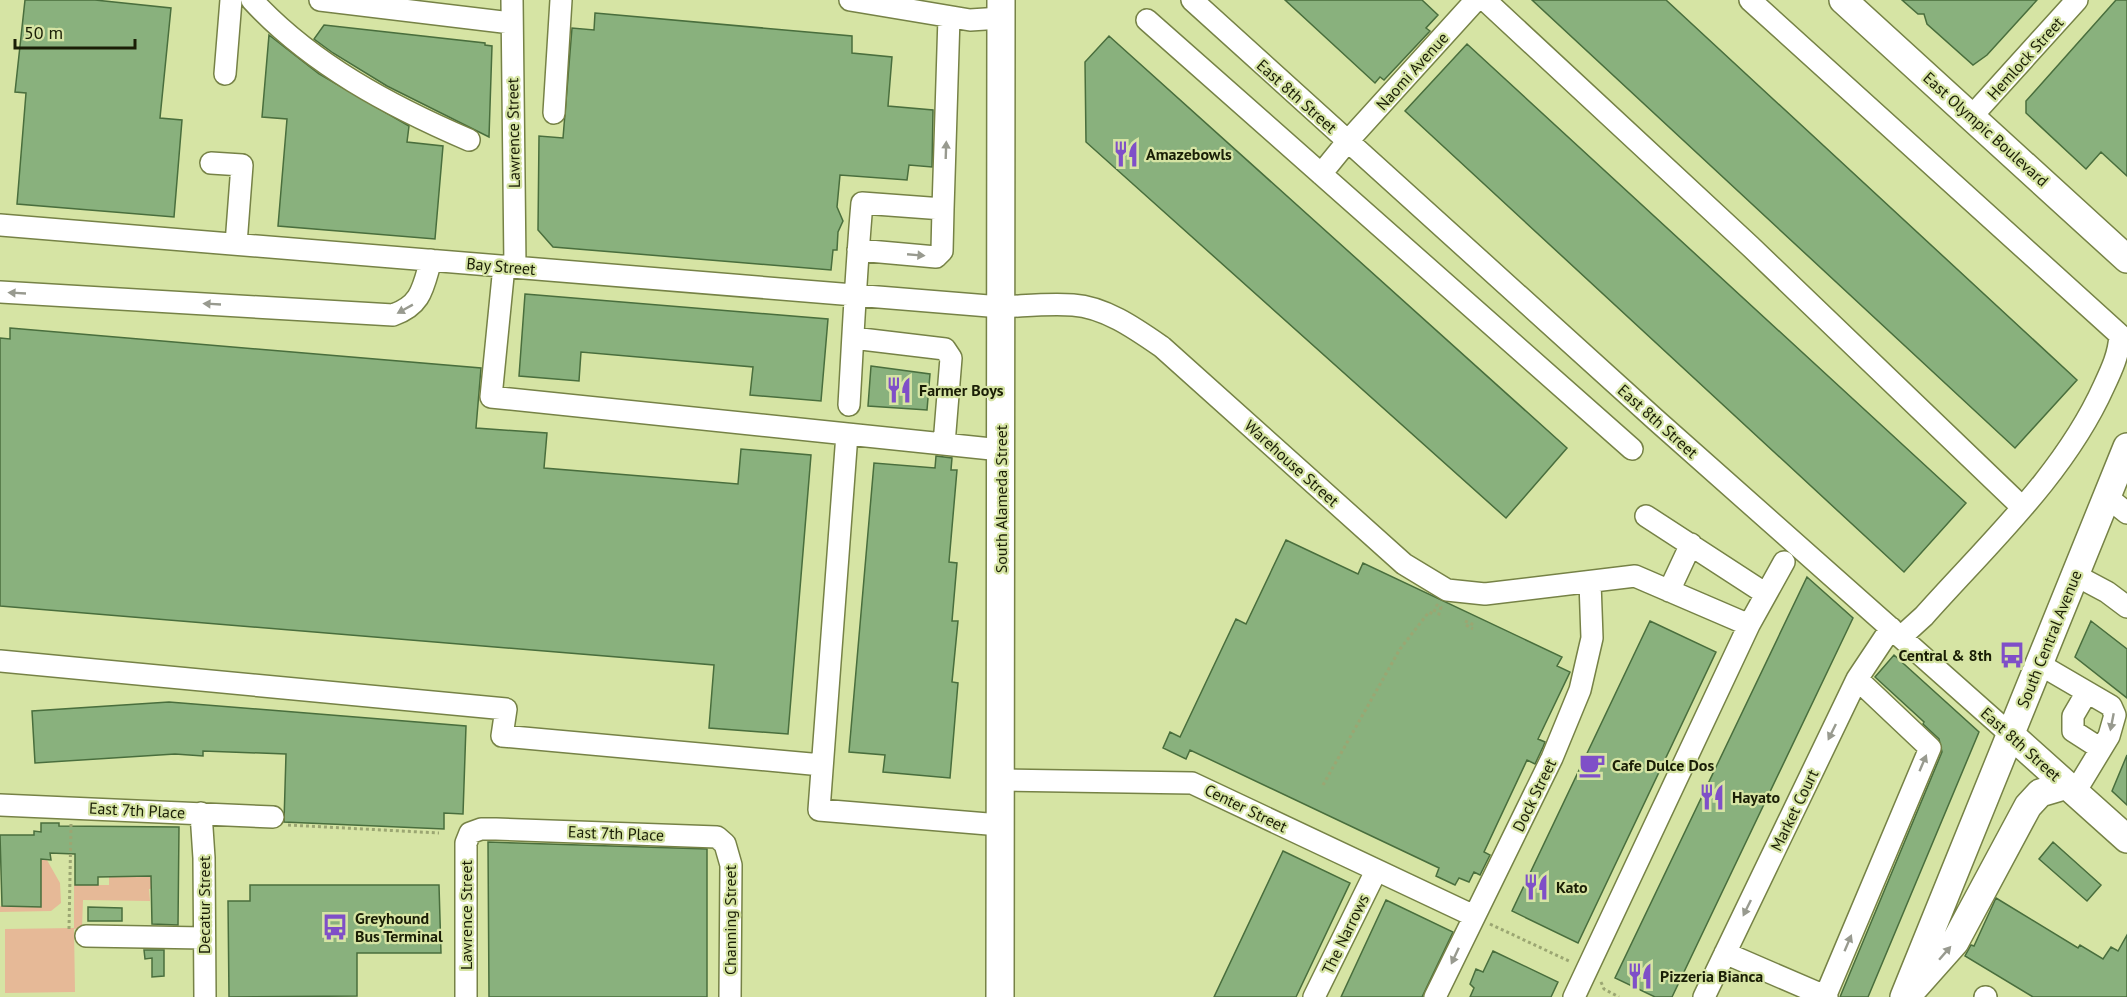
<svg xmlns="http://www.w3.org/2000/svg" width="2127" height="997" viewBox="0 0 2127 997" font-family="'PT Sans',sans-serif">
  <rect width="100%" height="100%" fill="#d6e4a4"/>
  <path fill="#e6b997" d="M38 853H43L60 883 61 903 51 911 0 912V906H38Z
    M109 876H159V888L149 889 150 901 83 900 82 928 74 929 75 992 5 993V929L74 928V885H109Z"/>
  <path fill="#89b17d" stroke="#496e3d" stroke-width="1.5" d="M25 0H95L171 8 160 118 182 120 174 217 17 204 26 93 15 92Z
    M1285 0H1422L1438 15 1426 28 1430 31 1384 80 1380 77 1375 83Z
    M1532 0H1666L2077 380 2015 448Z
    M1902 0H2037L1987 55 1973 65 1927 24 1924 14H1918Z
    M2116 0H2127V176L2101 152 2086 169 2026 113V101Z
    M595 13 852 36V53L892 57 888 106 933 110 932 167 909 165 907 180 840 175 837 207 843 221 838 232 837 250H833L831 270 553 247 538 230 539 136 563 138 572 28 594 30Z
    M324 25 485 43V45L492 46 489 137 387 86 333 53 314 39Z
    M269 35 319 74 409 126 407 142 443 146 435 239 278 226 287 119 262 117Z
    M1109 36 1567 448 1506 518 1086 142 1085 62Z
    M1467 44 1966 503 1904 572 1405 111Z
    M525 294 828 319 821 401 750 395 753 367 581 352 579 381 519 376Z
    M10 328 481 368 476 428 547 433 544 468 738 484 741 449 811 455 788 734 709 728 714 665 0 606V338L10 339Z
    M871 366 930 374 927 410 868 406Z
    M936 456 952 458 951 470H957L949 562 957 563 952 621H958L952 682 958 683 950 778 883 772 885 755 849 752 874 463 935 468Z
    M1286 540 1358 574 1363 563 1562 657 1557 666 1570 672 1538 739 1545 742 1543 747 1535 764 1527 760 1484 852 1490 855 1480 875 1474 872 1469 882 1459 878 1455 885 1436 876 1439 868 1190 750 1186 759 1163 748 1170 732 1180 737 1236 619 1246 624Z
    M1807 577 1853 618 1672 997H1655L1615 978Z
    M1650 621 1716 652 1578 943 1512 911Z
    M2091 621 2127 649V698L2075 657Z
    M1894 655 1979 732 1868 997H1840L1942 752 1939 739 1923 724 1924 722 1875 677Z
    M169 702 466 726 463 814 444 813V829L284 822 286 754 203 751V756L175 754 35 763 32 711Z
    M2127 755V805L2112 791Z
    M41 823H59V826L179 827 178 925 152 924 151 876 98 877V885H75V854L50 853 51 860 41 859V907L2 906 0 835H34V831L41 832Z
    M488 842 707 849V997H489Z
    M2053 842 2101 885 2087 901 2039 859Z
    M1283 851 1350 883 1296 997H1214Z
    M250 885H439L441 953H357V996L229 997 228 901H250Z
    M1996 898 2078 948 2080 945 2103 959 2111 947 2118 951 2127 935V997H2033L1965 956 1971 945 1974 946Z
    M1386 900 1453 932 1422 997H1341Z
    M88 907 122 908V921H88Z
    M144 950H164V976L152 977V958L145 959Z
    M1493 951 1558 982 1551 997H1470L1474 988 1470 984 1476 969 1483 972Z"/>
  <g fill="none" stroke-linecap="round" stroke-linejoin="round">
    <g stroke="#768246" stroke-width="24">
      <path id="minor" d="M252 0C311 64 390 106 469 140
        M320 0 511 23
        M512 0 515 267
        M850 0 970 20 1001 18
        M1192 0 1656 420 2011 735
        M1485 0 1750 246 2022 507
        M1750 0 2120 335C2119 354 2112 369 2104 386 2064 475 1988 544 1924 616L1902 636
        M1147 20 1632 449
        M225 74 231 0
        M554 113 561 0
        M1972 116 2077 0
        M211 163 242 165 236 244
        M1321 174 1347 142 1476 0
        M943 209 949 17
        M0 225 1001 307C1025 306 1049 303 1073 305 1105 307 1136 329 1162 347L1404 564 1447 590 1485 594 1635 576 1749 625 1574 997
        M504 266 491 397 1001 450
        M0 292 393 315C422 305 423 287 431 260
        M853 338 945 349 951 358 944 444
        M849 405C853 337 856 270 862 203L943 209 942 251 936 257 858 250
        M847 434 819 810 1000 825
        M2107 497 2127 513
        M1646 516 1766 594
        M2075 575 2107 592 2127 607
        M1669 591 1691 544
        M1749 625 1784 562
        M0 661 506 709 502 736 822 765
        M2039 664 2111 706 2115 715 2109 736 2075 792
        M2087 692 2073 716V731L2101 749
        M1000 780 1192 783 1474 916
        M0 805 273 817
        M201 813 204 858 205 997
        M86 936 204 938
        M1725 953 1827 997
        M466 997V843L470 833 481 829H496L717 837 725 844 731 865 730 997
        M1314 997 1376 871
        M1435 997 1552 758 1580 690 1592 638 1590 582
        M1704 997 1857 679 1891 628
        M1825 997 1930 748 1857 679
        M1985 997H1986"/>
    </g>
    <g stroke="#768246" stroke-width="30">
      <path id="major" d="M1843 0 2127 259
        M2011 735 2127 839
        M1915 987 1955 942 2028 806 2040 793 2067 785
        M1000 997 1001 0
        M1904 997 2127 447"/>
    </g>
    <path stroke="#9ba672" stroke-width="3" stroke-dasharray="3 3" stroke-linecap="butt" d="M1465 621 1474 625
      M1466 625 1473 629
      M1323 785 1400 649 1429 612 1433 614 1437 605 1441 607 1438 617
      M288 825 439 833
      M1490 924 1571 962
      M69 929 71 824
      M1601 982 1604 989 1619 997"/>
    <use href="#minor" stroke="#fff" stroke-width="21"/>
    <use href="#major" stroke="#fff" stroke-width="27"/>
  </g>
  <defs><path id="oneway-solid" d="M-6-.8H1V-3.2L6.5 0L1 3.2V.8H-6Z" transform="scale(1.5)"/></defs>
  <g fill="#989a8f">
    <use href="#oneway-solid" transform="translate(946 150) rotate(-88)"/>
    <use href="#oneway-solid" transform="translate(916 255) rotate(5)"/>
    <use href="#oneway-solid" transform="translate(17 293) rotate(-177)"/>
    <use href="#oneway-solid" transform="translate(212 304) rotate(-177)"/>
    <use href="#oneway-solid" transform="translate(405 309) rotate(151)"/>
    <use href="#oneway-solid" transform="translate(2112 722) rotate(101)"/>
    <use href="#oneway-solid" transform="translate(1832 732) rotate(116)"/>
    <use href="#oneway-solid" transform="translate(1923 763) rotate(-67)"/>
    <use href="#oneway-solid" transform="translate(1747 908) rotate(116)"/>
    <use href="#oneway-solid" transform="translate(1848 943) rotate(-67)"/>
    <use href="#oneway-solid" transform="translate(1945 953) rotate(-49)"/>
    <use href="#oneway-solid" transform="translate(1455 956) rotate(115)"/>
  </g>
  <defs>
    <g id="restaurant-bare" transform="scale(2.07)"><path d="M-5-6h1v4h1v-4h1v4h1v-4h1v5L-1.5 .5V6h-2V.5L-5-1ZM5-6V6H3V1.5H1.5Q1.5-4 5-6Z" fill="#7f4fc8" stroke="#d6e4a4" stroke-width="2.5" paint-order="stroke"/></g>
    <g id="bus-bare" transform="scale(2.07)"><path d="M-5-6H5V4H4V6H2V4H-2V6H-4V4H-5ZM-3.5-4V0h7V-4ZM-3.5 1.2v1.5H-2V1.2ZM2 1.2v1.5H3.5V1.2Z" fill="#7f4fc8" stroke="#d6e4a4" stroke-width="2.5" paint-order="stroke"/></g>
    <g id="cafe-bare" transform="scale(2.07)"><path d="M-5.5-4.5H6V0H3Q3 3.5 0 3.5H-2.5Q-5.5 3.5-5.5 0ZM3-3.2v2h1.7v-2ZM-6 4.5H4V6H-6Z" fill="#7f4fc8" stroke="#d6e4a4" stroke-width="2.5" paint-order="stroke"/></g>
  </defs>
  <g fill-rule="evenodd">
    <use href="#restaurant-bare" x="1126" y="154"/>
    <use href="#restaurant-bare" x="899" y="390"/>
    <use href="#bus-bare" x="2012" y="655"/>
    <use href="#cafe-bare" x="1592" y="765"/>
    <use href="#restaurant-bare" x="1712" y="797"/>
    <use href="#restaurant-bare" x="1536" y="887"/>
    <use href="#bus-bare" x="335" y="927"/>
    <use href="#restaurant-bare" x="1640" y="976"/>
  </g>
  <g text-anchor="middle" stroke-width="4.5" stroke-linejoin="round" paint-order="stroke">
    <g font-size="16" fill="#1a1e06" stroke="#d6e4a4">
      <text transform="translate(2025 58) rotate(-48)" y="6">Hemlock Street</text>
      <text transform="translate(1412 71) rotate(-48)" y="6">Naomi Avenue</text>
      <text transform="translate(1297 96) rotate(42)" y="6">East 8th Street</text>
      <text transform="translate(1986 129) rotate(42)" y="6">East Olympic Boulevard</text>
      <text transform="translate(513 133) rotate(-91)" y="6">Lawrence Street</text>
      <text transform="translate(501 266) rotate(5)" y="6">Bay Street</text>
      <text transform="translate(1658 421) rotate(42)" y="6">East 8th Street</text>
      <text transform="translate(1292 463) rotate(42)" y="6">Warehouse Street</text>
      <text transform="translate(1001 499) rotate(-90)" y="6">South Alameda Street</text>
      <text transform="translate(2049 639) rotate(-68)" y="6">South Central Avenue</text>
      <text transform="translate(2021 744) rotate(42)" y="6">East 8th Street</text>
      <text transform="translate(1534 795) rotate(-64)" y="6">Dock Street</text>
      <text transform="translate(1246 808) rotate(26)" y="6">Center Street</text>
      <text transform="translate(137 810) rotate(3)" y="6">East 7th Place</text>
      <text transform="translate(1794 810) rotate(-64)" y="6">Market Court</text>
      <text transform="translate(616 833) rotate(2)" y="6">East 7th Place</text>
      <text transform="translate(204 905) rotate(-90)" y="6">Decatur Street</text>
      <text transform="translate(466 915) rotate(-90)" y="6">Lawrence Street</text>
      <text transform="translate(730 920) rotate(-90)" y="6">Channing Street</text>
      <text transform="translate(1345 934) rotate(-64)" y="6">The Narrows</text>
    </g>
    <g font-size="16" font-weight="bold" fill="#1a1e06" stroke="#d6e4a4" text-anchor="start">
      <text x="1146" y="160">Amazebowls</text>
      <text x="919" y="396">Farmer Boys</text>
      <text x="1992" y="661" text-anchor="end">Central &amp; 8th</text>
      <text x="1612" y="771">Cafe Dulce Dos</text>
      <text x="1732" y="803">Hayato</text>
      <text x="1556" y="893">Kato</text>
      <text x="355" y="924">Greyhound<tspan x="355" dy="18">Bus Terminal</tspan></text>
      <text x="1660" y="982">Pizzeria Bianca</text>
    </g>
  </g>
  <path d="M15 39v9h120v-9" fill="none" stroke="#1a1e06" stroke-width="3"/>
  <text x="24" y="39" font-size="18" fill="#1a1e06" stroke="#d6e4a4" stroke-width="4.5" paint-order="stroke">50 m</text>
</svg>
